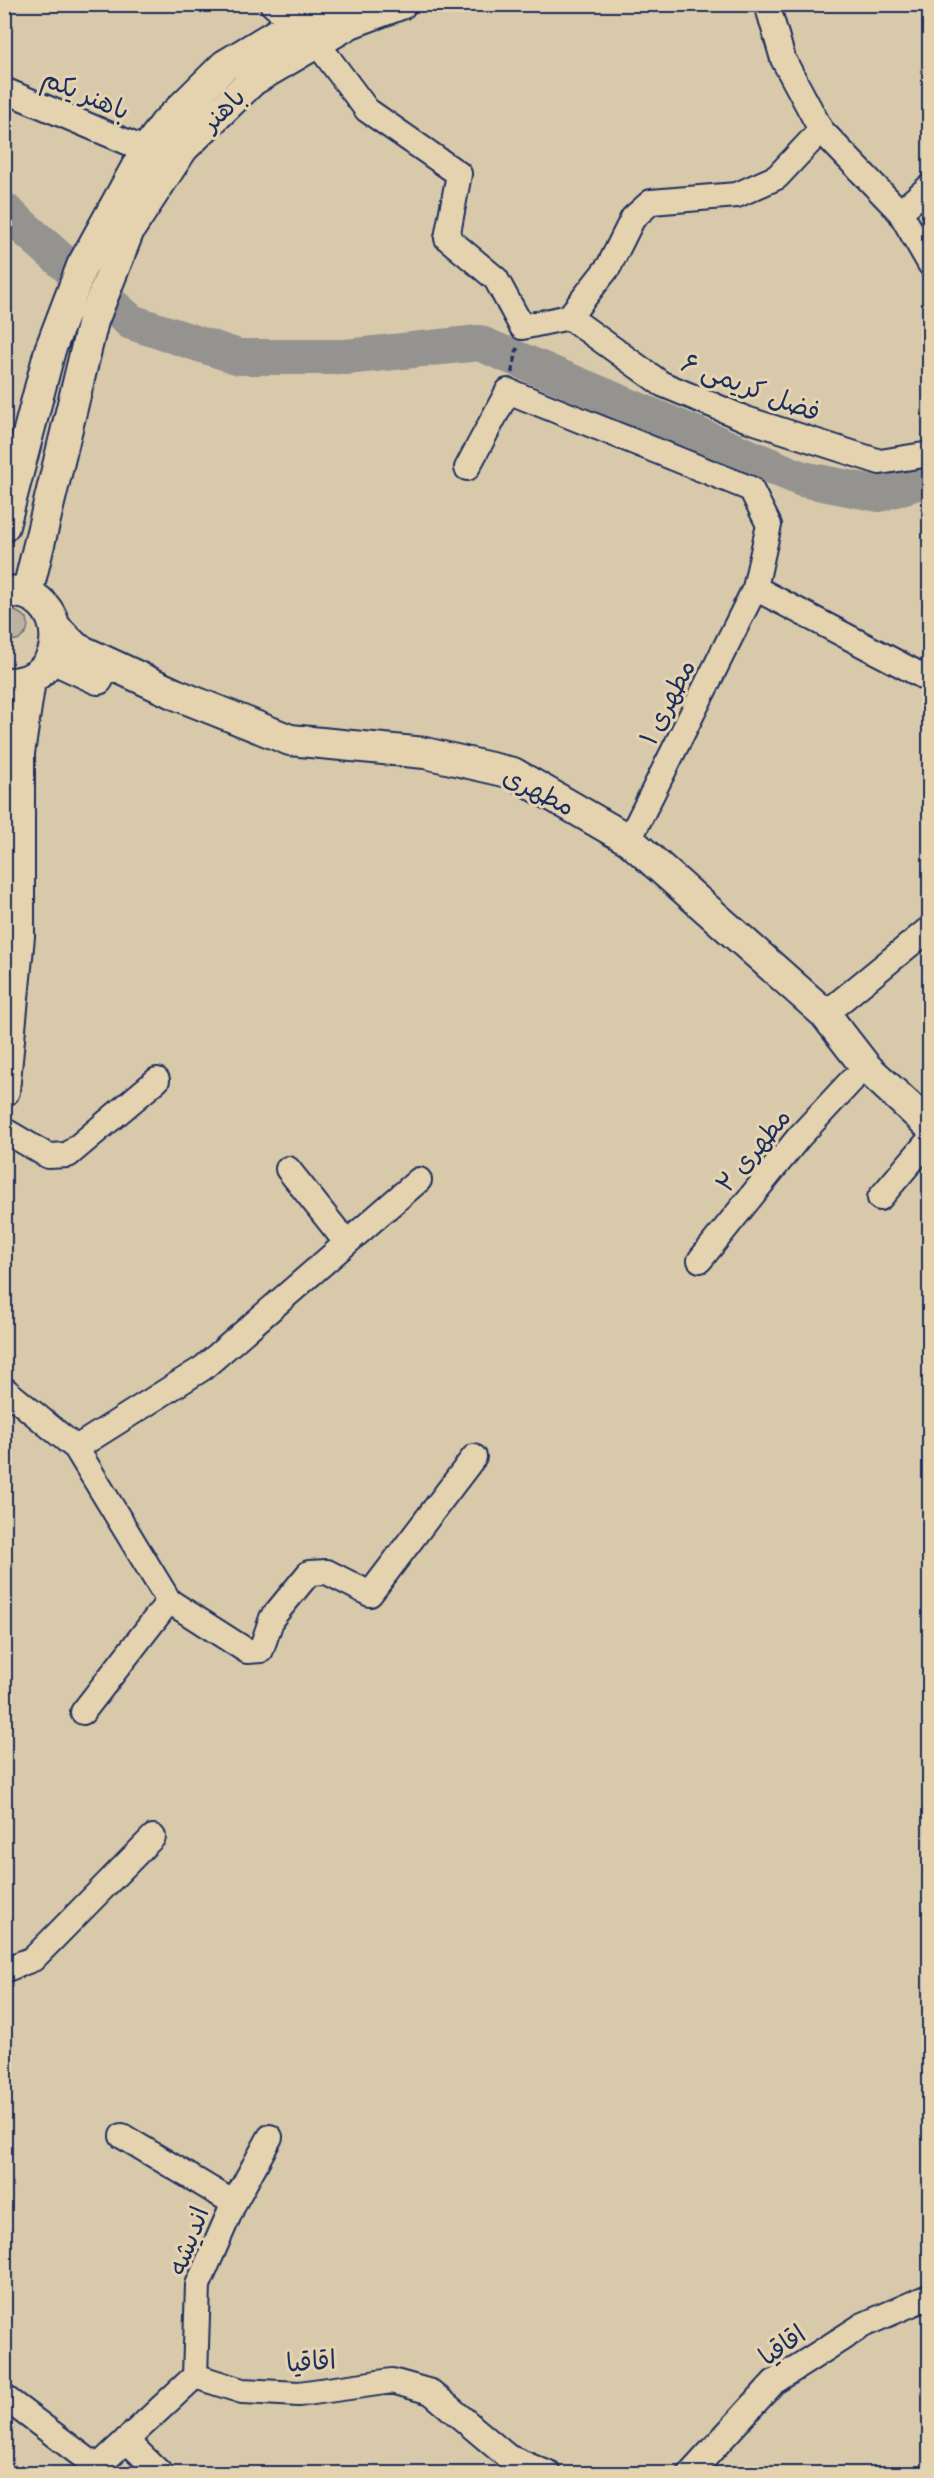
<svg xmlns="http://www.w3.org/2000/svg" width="934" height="2478" viewBox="0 0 934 2478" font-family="Caveat,'Playpen Sans Arabic',sans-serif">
  <rect width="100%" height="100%" fill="#d9c9ab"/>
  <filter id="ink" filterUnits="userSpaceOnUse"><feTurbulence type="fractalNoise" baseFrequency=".0167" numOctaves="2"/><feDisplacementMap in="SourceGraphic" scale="12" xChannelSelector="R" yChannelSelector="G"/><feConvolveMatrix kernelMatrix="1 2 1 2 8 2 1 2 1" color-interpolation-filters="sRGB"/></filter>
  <g filter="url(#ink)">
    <path fill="#bdb2a0" stroke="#6c707f" stroke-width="1.5" d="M14 610 27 618C31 633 20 645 5 638L4 612Z"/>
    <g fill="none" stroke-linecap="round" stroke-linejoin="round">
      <path stroke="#95938f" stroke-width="36" d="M4 210 131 322 239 357H346L479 343 802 479 879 494 930 478"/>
      <g stroke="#1b2f5e" stroke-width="28">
        <path id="minor" d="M272 4 317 43 367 110 459 174 447 238 496 279 522 327 569 317 609 266 633 218 651 202 737 195 777 177 821 130
          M767 4 783 59 821 130 900 212 930 264
          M4 90 146 150
          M900 212 930 186
          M569 317 662 384 746 419 880 462 930 454
          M467 468 508 391 751 489 769 525 755 588 629 840
          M755 588 930 680
          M825 1014 930 928
          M4 1130 48 1156 68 1155 157 1080
          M288 1169 346 1242
          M880 1198 925 1145
          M700 1260 799 1137 852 1080
          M4 1389 76 1448 169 1601 247 1651 261 1650 272 1618 309 1573 327 1572 370 1594 474 1457
          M76 1448 203 1368 419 1180
          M83 1712 169 1601
          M4 1970 33 1959 153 1837
          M122 2136 234 2203
          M195 2376 242 2391 299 2394 392 2381 431 2392 508 2457 549 2474
          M195 2376 198 2285 234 2203 270 2137
          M4 2397 97 2467
          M126 2440 161 2474
          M90 2474 195 2376
          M690 2474 774 2382 863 2325 930 2296"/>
      </g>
      <g stroke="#1b2f5e" stroke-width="34">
        <path id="major" d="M4 526 50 350 82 266 146 150 165 124 225 65 327 4
          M4 592C71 585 74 687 4 683
          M27 594 93 321 129 230 183 148 253 80 350 23 401 4
          M56 628 76 648 175 694 290 740 425 753 513 773 629 840 825 1014 866 1067 930 1126
          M52 658 98 679
          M4 1091 19 936V753L30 680"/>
      </g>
      <path stroke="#1b2f5e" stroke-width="4" stroke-dasharray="6 4.5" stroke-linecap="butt" d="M512 373 517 348"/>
      <use href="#minor" stroke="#e5d3b0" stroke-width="24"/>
      <use href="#major" stroke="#e5d3b0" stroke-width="30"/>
    </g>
  </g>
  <g text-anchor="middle" stroke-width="6" stroke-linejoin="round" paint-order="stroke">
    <g font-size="26" fill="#1b2f5e" stroke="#e5d3b0">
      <text transform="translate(86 94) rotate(23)" y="9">باهنر یکم</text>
      <text transform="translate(223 109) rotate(-44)" y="9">باهنر</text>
      <text transform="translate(751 387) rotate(21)" y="9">فضل کریمی ۶</text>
      <text transform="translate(667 702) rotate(-63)" y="9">مطهری ۱</text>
      <text transform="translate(539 791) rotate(27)" y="9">مطهری</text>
      <text transform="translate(753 1150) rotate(-50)" y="9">مطهری ۲</text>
      <text transform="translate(188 2241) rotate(-69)" y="9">اندیشه</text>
      <text transform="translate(782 2345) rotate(-35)" y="9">اقاقیا</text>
      <text transform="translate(311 2361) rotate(-4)" y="9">اقاقیا</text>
    </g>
  </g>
  <rect width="934" height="2478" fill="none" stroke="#e5d3b0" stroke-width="24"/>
  <rect x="12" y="12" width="910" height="2454" fill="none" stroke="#1b2f5e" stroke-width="2" filter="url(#ink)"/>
</svg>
